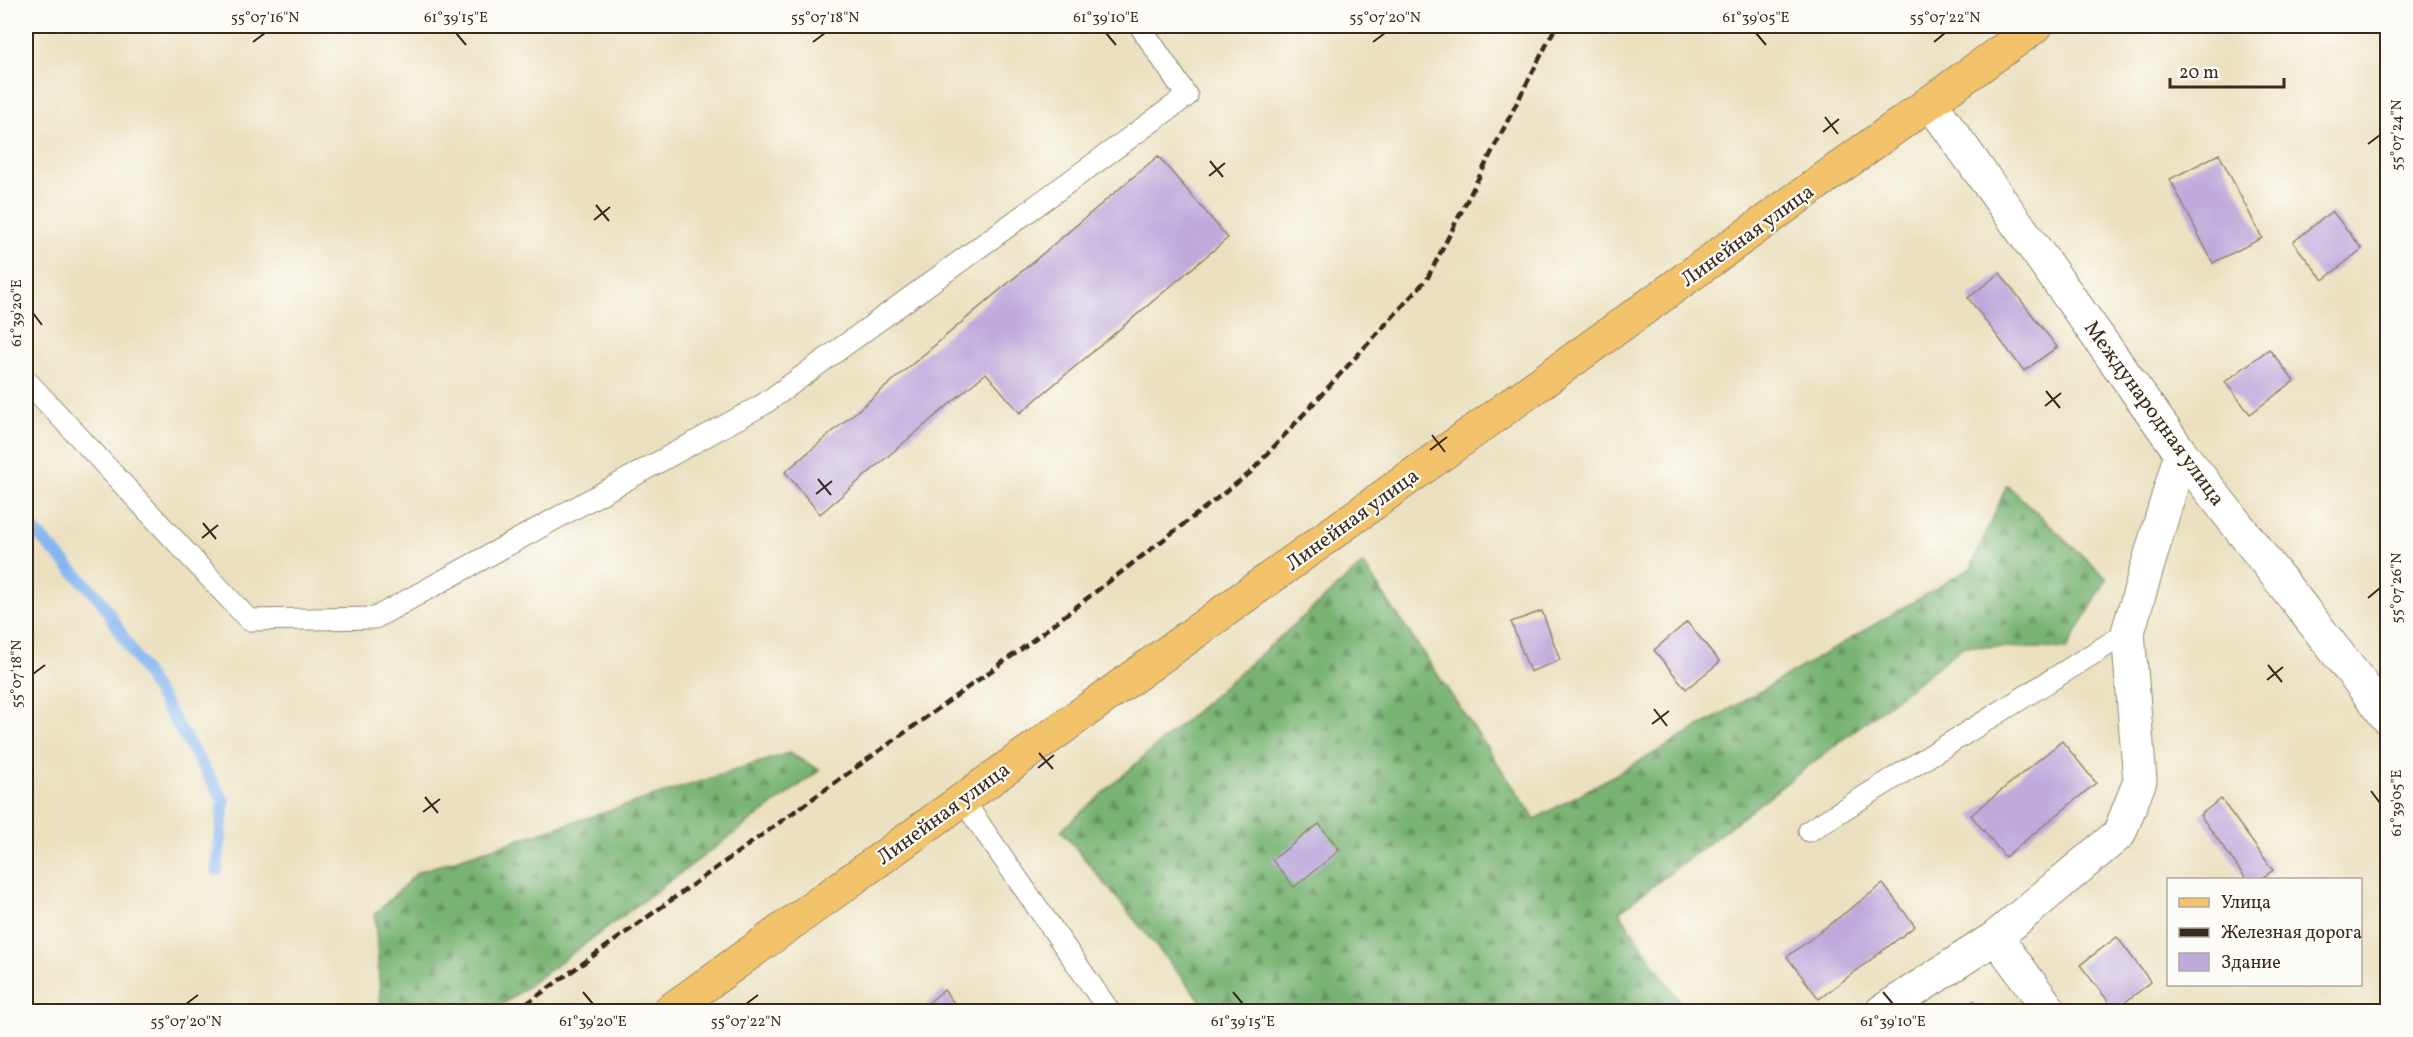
<svg xmlns="http://www.w3.org/2000/svg" width="2413" height="1037" viewBox="0 0 2413 1037" font-family="Vollkorn,serif">
  <defs>
    <pattern id="forest-firs" width="22" height="20" patternUnits="userSpaceOnUse" patternTransform="scale(1.5)"><rect width="22" height="20" fill="#78b373"/><path d="M5 1l3.5 6h-7zM16 11l3.5 6h-7z" fill="#64925e"/></pattern>
  </defs>
  <rect width="100%" height="100%" fill="#fdfcf7"/>
  <filter id="ink" filterUnits="userSpaceOnUse"><feTurbulence type="fractalNoise" baseFrequency=".0167" numOctaves="2"/><feDisplacementMap in="SourceGraphic" scale="12" xChannelSelector="R" yChannelSelector="G"/><feConvolveMatrix kernelMatrix="1 2 1 2 8 2 1 2 1" color-interpolation-filters="sRGB"/></filter>
  <filter id="wash" filterUnits="userSpaceOnUse"><feTurbulence type="fractalNoise" baseFrequency=".008" numOctaves="4" result="noise"/><feDisplacementMap in="SourceGraphic" scale="24" xChannelSelector="R" yChannelSelector="G"/><feGaussianBlur stdDeviation="1.35" result="paint"/><feColorMatrix in="noise" values="0 0 0 0 0 0 0 0 0 0 0 0 0 0 0 0 0 1.4 0 .05"/><feComposite in="paint" operator="in"/></filter>
  <g filter="url(#wash)">
    <rect width="100%" height="100%" fill="#ebe1c0"/>
    <path fill="url(#forest-firs)" stroke="#5a6e48" stroke-width="1.5" d="M2007 485 2107 579 2067 649 1964 646 1619 912 1686 1011H1209L1061 830 1363 564 1535 819 1660 750 1971 568Z
      M789 753 820 770 494 1011H381L375 914 418 872Z"/>
    <g fill="none" stroke-linecap="round" stroke-linejoin="round">
      <path stroke="#84b5f0" stroke-width="12" d="M26 522 100 599 224 801 217 870"/>
    </g>
    <g id="blocks">
      <path fill="#beaadb" d="M2219 154 2262 238 2213 263 2170 179Z
        M1158 156 1228 238 1020 413 986 373 820 514 785 472Z
        M2332 211 2362 249 2323 280 2293 242Z
        M2000 273 2057 347 2024 371 1968 298Z
        M2269 349 2294 381 2250 414 2225 382Z
        M1542 611 1560 660 1530 672 1511 622Z
        M1687 622 1720 662 1686 689 1654 650Z
        M2062 741 2096 783 2005 857 1971 815Z
        M2221 799 2273 870 2260 880H2247L2200 815Z
        M1319 824 1340 850 1294 887 1272 860Z
        M1883 884 1915 926 1819 999 1787 957Z
        M2117 937 2151 982 2115 1010 2080 965Z
        M944 990 961 1012H917Z
        M1974 1001 1981 1012H1958Z"/>
    </g>
  </g>
  <g filter="url(#ink)">
    <use href="#blocks" fill-opacity="0" stroke="#93866f" stroke-width="1.5"/>
    <g fill="none" stroke-linecap="round" stroke-linejoin="round">
      <g stroke="#93866f" stroke-width="23">
        <path id="service" d="M26 380 249 620 375 618 764 404 1187 96 1140 26
          M962 799 1110 1012
          M1809 831 2128 632"/>
      </g>
      <g stroke="#93866f" stroke-width="35">
        <path id="minor" d="M1930 102 2181 453 2388 718
          M1996 937 2051 1012
          M1881 1012 1996 937 2119 834 2140 781 2128 632 2181 453"/>
      </g>
      <g stroke="#93866f" stroke-width="35">
        <path id="primary" d="M668 1012 2036 26"/>
      </g>
      <use href="#service" stroke="#fff" stroke-width="21"/>
      <use href="#minor" stroke="#fff" stroke-width="33"/>
      <use href="#primary" stroke="#f2c36a" stroke-width="33"/>
      <path stroke="#3b2a1e" stroke-width="4.5" stroke-dasharray="9 4.5" stroke-linecap="butt" d="M515 1012 1020 650 1250 473 1427 279 1556 26"/>
    </g>
  </g>
  <path fill="none" stroke="#3b2a1e" stroke-width="2" d="M456 33 466 45M1106 33 1116 45M1756 33 1766 45M253 42 265 33M813 42 825 33M1373 42 1385 33M1934 42 1945 33M1825 117 1838 134M1823 132 1839 119M2368 144 2380 135M1210 161 1223 177M1209 176 1225 163M596 205 609 221M594 220 610 207M33 313 42 325M2046 391 2060 408M2045 406 2061 393M1432 435 1445 452M1430 450 1447 437M818 479 831 495M816 494 832 481M203 523 216 539M202 538 218 525M2368 598 2380 588M2268 665 2282 682M33 674 45 665M2267 680 2283 667M1654 709 1667 726M1652 724 1669 711M1039 753 1053 769M1038 768 1054 755M2371 791 2380 803M425 797 438 813M423 812 440 799M583 992 593 1004M1233 992 1243 1004M1883 992 1893 1004M186 1004 198 995M746 1004 758 995"/>
  <g text-anchor="middle" stroke-width="4.5" stroke-linejoin="round" paint-order="stroke">
    <g font-size="21" fill="#3b2a1e" stroke="#fdfcf7">
      <text transform="translate(1747 235) rotate(-36)" y="7">Линейная улица</text>
      <text transform="translate(2155 413) rotate(54)" y="7">Международная улица</text>
      <text transform="translate(1352 519) rotate(-36)" y="7">Линейная улица</text>
      <text transform="translate(943 813) rotate(-36)" y="7">Линейная улица</text>
    </g>
  </g>
  <rect width="2413" height="1037" fill="none" stroke="#fdfcf7" stroke-width="66"/>
  <rect x="2167" y="878" width="195" height="108" fill="#fdfcf7" stroke="#afa8a0" stroke-width="1.5"/>
  <rect x="2179" y="898" width="30" height="9" fill="#f2c36a" stroke="#afa8a0" stroke-width="1.5"/>
  <text x="2221" y="908" font-size="18" fill="#3b2a1e">Улица</text>
  <rect x="2179" y="928" width="30" height="9" fill="#3b2a1e" stroke="#afa8a0" stroke-width="1.5"/>
  <text x="2221" y="938" font-size="18" fill="#3b2a1e">Железная дорога</text>
  <rect x="2179" y="953" width="30" height="18" fill="#beaadb" stroke="#afa8a0" stroke-width="1.5"/>
  <text x="2221" y="968" font-size="18" fill="#3b2a1e">Здание</text>
  <path d="M2170 78v9h114v-9" fill="none" stroke="#3b2a1e" stroke-width="3"/>
  <text x="2179" y="78" font-size="18" fill="#3b2a1e" stroke="#fdfcf7" stroke-width="4.5" paint-order="stroke">20 m</text>
  <rect x="33" y="33" width="2347" height="971" fill="none" stroke="#3b2a1e" stroke-width="2"/>
  <g font-size="15" text-anchor="middle" fill="#3b2a1e">
    <text x="265" y="22">55°07'16"N</text>
    <text x="456" y="22">61°39'15"E</text>
    <text x="825" y="22">55°07'18"N</text>
    <text x="1106" y="22">61°39'10"E</text>
    <text x="1385" y="22">55°07'20"N</text>
    <text x="1756" y="22">61°39'05"E</text>
    <text x="1945" y="22">55°07'22"N</text>
    <text transform="translate(2396 135) rotate(-90)" y="5">55°07'24"N</text>
    <text transform="translate(16 313) rotate(-90)" y="5">61°39'20"E</text>
    <text transform="translate(2396 588) rotate(-90)" y="5">55°07'26"N</text>
    <text transform="translate(16 674) rotate(-90)" y="5">55°07'18"N</text>
    <text transform="translate(2396 803) rotate(-90)" y="5">61°39'05"E</text>
    <text x="186" y="1026">55°07'20"N</text>
    <text x="593" y="1026">61°39'20"E</text>
    <text x="746" y="1026">55°07'22"N</text>
    <text x="1243" y="1026">61°39'15"E</text>
    <text x="1893" y="1026">61°39'10"E</text>
  </g>
</svg>
